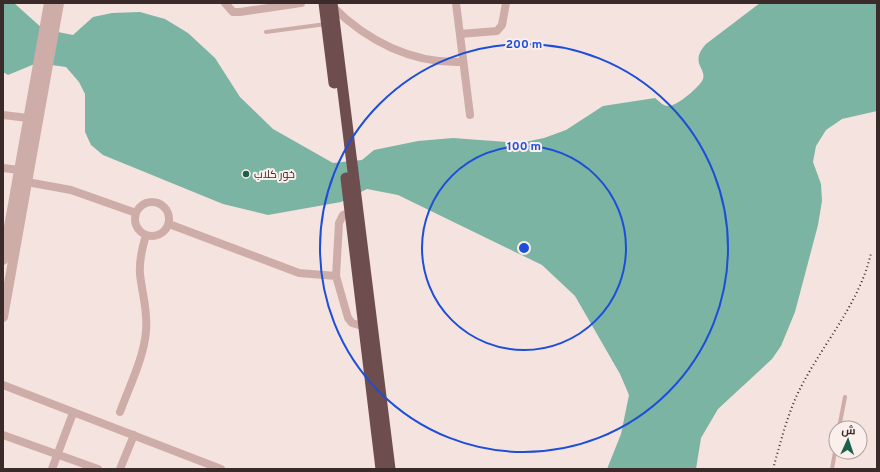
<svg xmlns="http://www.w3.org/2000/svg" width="880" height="472" viewBox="0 0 880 472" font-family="Overpass,Cairo,sans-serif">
  <rect width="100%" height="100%" fill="#f5e3df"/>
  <path fill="#7bb4a2" d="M3 3H14L43 29 73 35 93 17 112 13 140 12 165 19 188 33 215 58 240 97 273 129 333 163 362 160 374 150 418 141 453 138 520 143 544 138 566 130 603 106 655 98C659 101 663 106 668 106 676 107 698 88 702 81 709 69 688 64 706 44L760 3H877V111L842 119 826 130 816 146 813 162 821 184 822 201 818 225 795 312 781 346 772 359 718 409 701 438 696 469H607L621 434 629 395 620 374 575 296 542 265 398 195 367 189 341 202 268 215 223 204 103 155 91 145 85 132V94L79 82 66 67 37 63 8 75 3 72Z"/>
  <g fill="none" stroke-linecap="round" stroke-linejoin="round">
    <path stroke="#ceada9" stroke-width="4" d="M266 32 326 24
      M839 428 845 397
      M832 469 836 446"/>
    <path stroke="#ceada9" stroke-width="8" d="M225 3 233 12H240L301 3
      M456 3 470 115
      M332 6C367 41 412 64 463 62
      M460 34 497 31 502 25 506 3
      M3 115 28 118
      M3 168 19 170
      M27 182 71 190 136 213
      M135 219a17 17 0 1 1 34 0a17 17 0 1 1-34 0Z
      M349 213 343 215 339 223 336 276 348 318 352 323 362 326
      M169 224 299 273 336 276
      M3 385 221 469
      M120 412C129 387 144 358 146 331 148 311 142 293 140 274 139 260 142 248 146 235
      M3 435 98 469
      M52 469 73 413
      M120 469 134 435"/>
    <path stroke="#ceada9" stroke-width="10" d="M3 260 49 3
      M3 317 59 3"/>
    <path stroke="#6e4d4e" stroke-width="11" d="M324 3 334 83
      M332 3 390 469
      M346 178 381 469"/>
    <path stroke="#3b2a2a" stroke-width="2" stroke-dasharray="1 3" stroke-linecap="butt" d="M773 469C781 441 788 411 802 385 825 341 860 302 871 253"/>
  </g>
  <g fill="none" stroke="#1d4ed8" stroke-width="2">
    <circle cx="524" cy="248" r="102"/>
    <circle cx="524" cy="248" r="204"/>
  </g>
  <circle fill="#1b604c" stroke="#fbefec" stroke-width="1.5" cx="246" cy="174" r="4"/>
  <g text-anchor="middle" stroke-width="4" stroke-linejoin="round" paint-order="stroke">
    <g font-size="11" fill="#3b2a2a" stroke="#fbefec" text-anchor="start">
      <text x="254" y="178">خور كلاب</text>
    </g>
  </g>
  <circle cx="524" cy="248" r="6" fill="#1d4ed8" stroke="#fbefec" stroke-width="2"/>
  <g font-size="12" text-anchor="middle" font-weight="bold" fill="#1d4ed8" stroke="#fbefec" stroke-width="4" stroke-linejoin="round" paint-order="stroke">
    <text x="524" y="48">200 m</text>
    <text x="524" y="150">100 m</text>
  </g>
  <rect width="880" height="472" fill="none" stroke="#3b2a2a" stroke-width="8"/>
  <g transform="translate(848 440) rotate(3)"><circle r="19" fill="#fbefec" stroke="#aea09e"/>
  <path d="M0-3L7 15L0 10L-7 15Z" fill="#1b604c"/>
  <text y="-6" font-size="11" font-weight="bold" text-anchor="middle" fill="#3b2a2a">ش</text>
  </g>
</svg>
